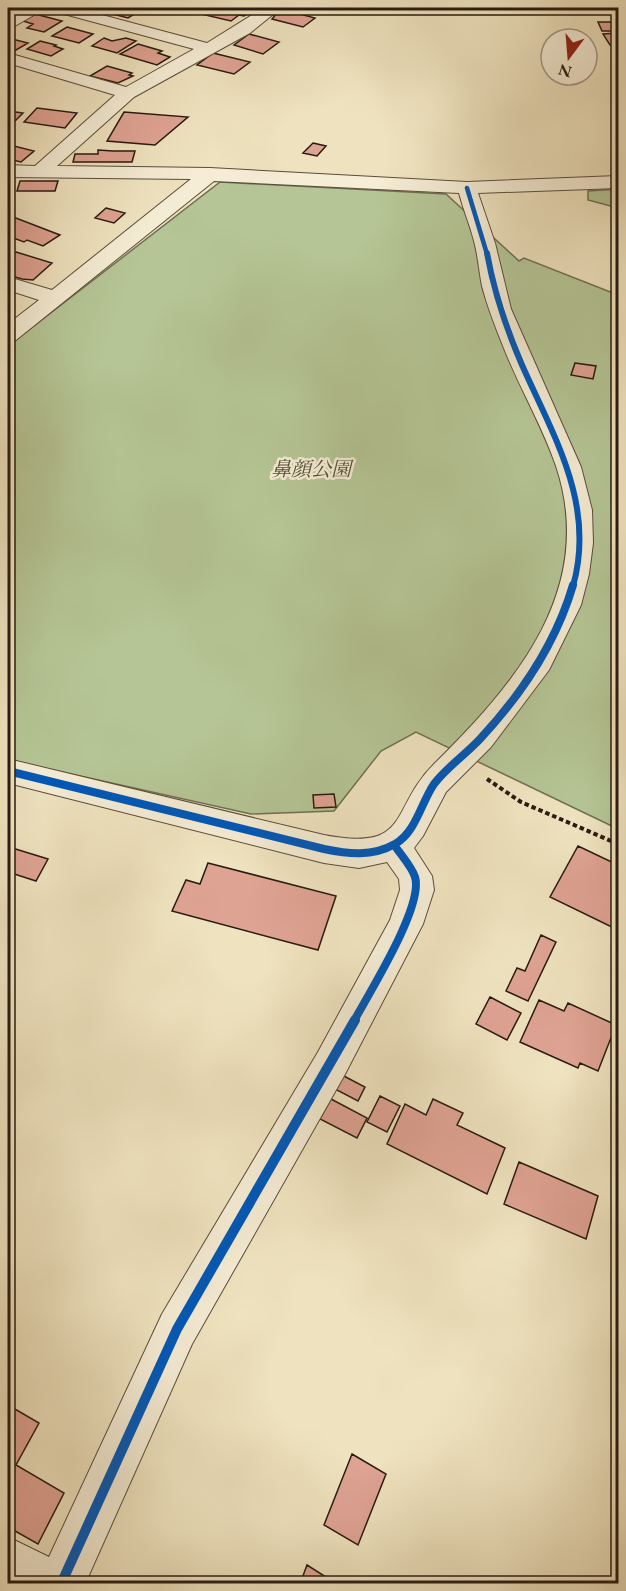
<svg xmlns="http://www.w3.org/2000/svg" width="626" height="1591" viewBox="0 0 626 1591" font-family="'EB Garamond','Noto Serif JP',serif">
  <rect width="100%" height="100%" fill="#efe3bf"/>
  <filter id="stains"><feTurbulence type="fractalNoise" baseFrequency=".00333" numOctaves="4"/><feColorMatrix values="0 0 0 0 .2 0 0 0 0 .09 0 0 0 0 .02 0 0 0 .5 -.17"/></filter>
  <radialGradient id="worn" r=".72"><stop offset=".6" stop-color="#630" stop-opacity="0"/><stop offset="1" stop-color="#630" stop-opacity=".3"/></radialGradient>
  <path fill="#b5c595" stroke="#6f7053" stroke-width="1.5" d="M220 182 446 194 519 261 524 258 618 295V829L416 732 381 751 334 811 251 814 8 760V346Z
    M618 189V208L588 200V191Z"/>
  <path fill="#dfa393" stroke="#291b11" stroke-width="1.5" d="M108 8H130L141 10 128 18 101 11Z
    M210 8H256L244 16 239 15 231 21 201 14Z
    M285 10 315 18 303 27 272 19 277 13Z
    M35 14 62 21 44 32 27 28 33 24 23 21Z
    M598 22H618V31H602Z
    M67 27 93 34 79 43 52 36Z
    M618 33V45H610L603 34Z
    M249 34 279 42 263 54 234 45Z
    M8 38 28 43 11 53 8 52Z
    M104 38 112 41 126 38 136 41 117 53 92 46Z
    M40 41 56 45 54 46 63 49 51 56 27 49Z
    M138 44 162 51 158 53 170 57 157 65 120 54Z
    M213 53 250 62 234 74 197 65Z
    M107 66 132 73 129 75 133 76 118 83 90 76Z
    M37 108 77 113 65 128 24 122Z
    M8 111 23 113 15 121 8 120Z
    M124 112 188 117 155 145 107 141Z
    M313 143 326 146 317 156 303 153Z
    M10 145 34 151 21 162 8 159Z
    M98 150 113 151H135L132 162H73L75 154H98Z
    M20 181H58L55 191H17Z
    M106 208 125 213 114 223 95 218Z
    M8 215 60 235 43 246 27 240 24 242 8 236Z
    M16 252 52 263 33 280 22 279 8 275V259Z
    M575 363 596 366 593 379 571 375Z
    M334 794 336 807 314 808 313 795Z
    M578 846 618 865V930L550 897Z
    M9 847 48 859 36 881 8 872Z
    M208 863 336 896 318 950 172 911 186 880 200 884Z
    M541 935 556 942 528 1001 506 991 517 968 525 971Z
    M490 997 521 1013 507 1040 476 1024Z
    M539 1000 564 1011 568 1003 616 1025 598 1071 580 1063 578 1068 520 1042Z
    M340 1074 365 1087 358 1101 333 1088Z
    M380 1096 400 1106 387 1132 367 1122Z
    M331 1099 367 1118 357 1138 320 1119Z
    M433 1099 463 1113 457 1125 505 1148 487 1194 387 1144 405 1104 426 1115Z
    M519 1162 598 1196 586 1239 504 1204Z
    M8 1405 39 1423 16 1465 64 1493 38 1544 8 1527Z
    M352 1454 386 1474 358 1545 324 1525Z
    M307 1565 337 1584H300Z"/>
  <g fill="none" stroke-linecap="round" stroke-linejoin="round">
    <g stroke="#5a4d3c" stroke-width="2">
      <path id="minor" d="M27 8H46L8 30V19Z
        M51 8H76L207 43 263 8H281L250 33 134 97 57 166 210 168 467 182 618 176V188L478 193 495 243 511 309 581 467 592 510 593 543 589 574 581 605 549 670 491 747 446 792 423 836 414 848 432 876 434 890 423 924 344 1076 192 1344 85 1584H8V1537L49 1557 162 1314 318 1052 390 920 400 890 399 879 387 862 359 868 324 863 8 783V759L324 835C413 852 388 809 435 763 516 683 597 589 556 466 542 425 519 387 503 346 495 326 487 306 482 286 479 271 478 256 474 241 470 225 463 209 459 193L214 181 16 340 8 342V324L39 300 8 290V277L52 290 191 179 8 177V165L35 166 115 95 8 63V53L126 87 194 49 53 11Z"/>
    </g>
    <path stroke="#291b11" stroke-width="4" stroke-dasharray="4.5 3" stroke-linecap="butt" d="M487 779 521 802 618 844"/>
    <use href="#minor" fill="#f5edd5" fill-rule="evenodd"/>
    <g stroke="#f5edd5" stroke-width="7">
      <path id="cycleway-far3" d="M467 188 487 254"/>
    </g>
    <g stroke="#f5edd5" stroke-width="9">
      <path id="cycleway-far2" d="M487 253C494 292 506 328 522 365 554 437 596 505 573 586"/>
    </g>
    <g stroke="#f5edd5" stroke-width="11">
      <path id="cycleway-far1" d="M8 771 324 849C348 854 372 857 395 844 416 832 421 803 434 784 447 767 465 755 480 739 521 695 556 643 573 585
        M354 1021C369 993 424 906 415 877 412 867 401 855 395 846"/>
    </g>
    <g stroke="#f5edd5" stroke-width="14">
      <path id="cycleway" d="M61 1584 177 1329 355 1020"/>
    </g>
    <use href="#cycleway-far3" stroke="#0057b8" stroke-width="4.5"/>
    <use href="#cycleway-far2" stroke="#0057b8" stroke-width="6"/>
    <use href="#cycleway-far1" stroke="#0057b8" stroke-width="8"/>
    <use href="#cycleway" stroke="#0057b8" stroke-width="10"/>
  </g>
  <g text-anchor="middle" stroke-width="5" stroke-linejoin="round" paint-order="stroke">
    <g font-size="20" font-style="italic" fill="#534e39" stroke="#f5edd5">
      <text x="311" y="476">鼻顔公園</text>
    </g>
  </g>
  <rect width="626" height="1591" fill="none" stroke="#efe3bf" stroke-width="30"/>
  <rect x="9" y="9" width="608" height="1573" fill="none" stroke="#291b11" stroke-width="3"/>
  <rect x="15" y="15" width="596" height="1561" fill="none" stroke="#291b11" stroke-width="1.5"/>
  <g transform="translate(569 57) rotate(196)"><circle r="28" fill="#f5edd5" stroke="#a39987" stroke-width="1.5"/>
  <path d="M0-4.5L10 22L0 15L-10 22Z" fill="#8f2418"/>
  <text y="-9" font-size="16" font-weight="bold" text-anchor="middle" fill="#291b11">N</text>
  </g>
  <rect width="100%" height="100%" filter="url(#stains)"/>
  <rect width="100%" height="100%" fill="url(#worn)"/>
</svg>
